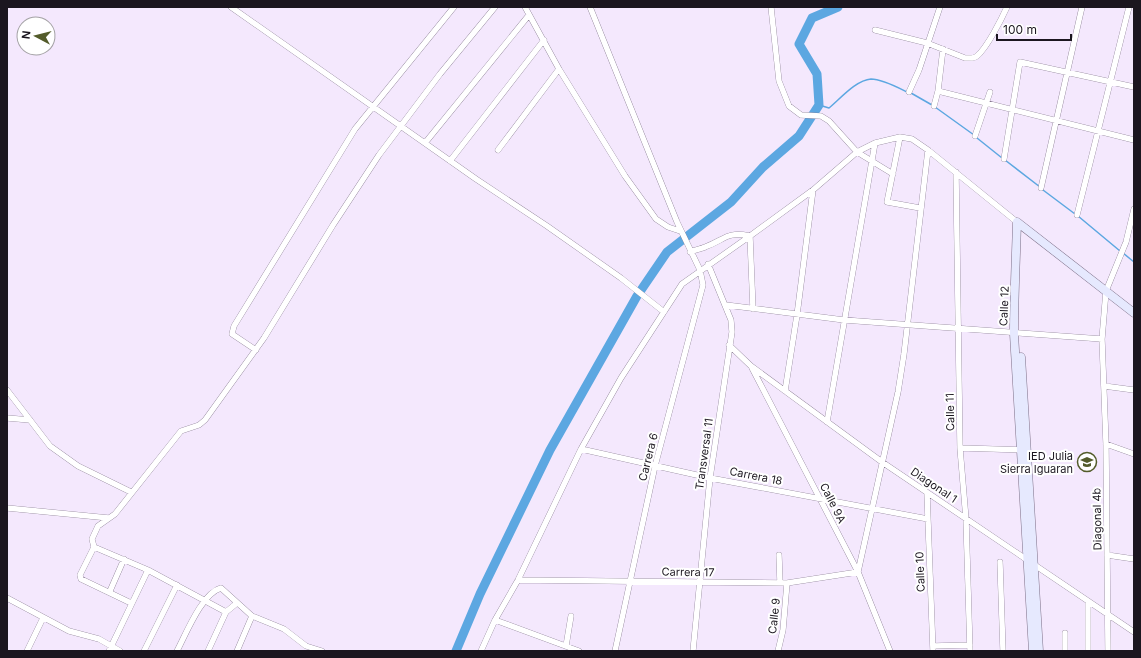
<svg xmlns="http://www.w3.org/2000/svg" width="1141" height="658" viewBox="0 0 1141 658" font-family="Inter,sans-serif">
  <rect width="100%" height="100%" fill="#f4e8fd"/>
  <g fill="none" stroke-linecap="round" stroke-linejoin="round">
    <path stroke="#5ca7e1" stroke-width="1.5" d="M911 93 932 105
      M819 105 829 108C840 99 856 80 871 79 882 79 897 87 907 92
      M935 107 974 135
      M977 138 1002 158
      M1005 160 1040 187
      M1043 190 1075 214
      M1078 216 1120 251
      M1123 253 1134 262"/>
    <path stroke="#5ca7e1" stroke-width="9" d="M456 651 480 594 550 450 637 296 667 252 731 202 763 167 799 136 819 105 817 74 799 44 812 18 838 7"/>
    <g stroke="#7d6f87" stroke-width="6">
      <path id="street" d="M231 7 476 179 547 226 621 278 664 312
        M525 7 559 69 625 176 656 219 668 227 680 231
        M590 7 677 222 700 270 703 285 655 466 615 651
        M771 7 779 81 789 106 801 115 821 116 829 121 857 152 893 174
        M875 30 927 43 965 58C969 58 974 59 977 56 987 48 1002 18 1007 7
        M938 91 943 49
        M909 92 919 70 940 7
        M934 106 938 91 1134 140
        M975 136 990 92
        M900 137 887 202 920 208
        M425 143 529 15
        M498 150 559 69
        M1004 159 1020 62 1134 87
        M450 161 544 40
        M956 172 960 448 966 519 970 651
        M1041 188 1082 7
        M1077 215 1129 7
        M690 252C695 250 701 249 705 247 725 240 726 231 750 236L753 309
        M726 305 844 320 1102 339
        M729 345 751 366 882 462 1134 632
        M256 350 232 334 234 326 355 129 454 7
        M752 368 858 572 890 651
        M1104 386 1134 390
        M7 390 50 446 78 466 131 492
        M785 391 797 315 813 190
        M7 418 30 420
        M827 422 875 143
        M1106 444 1134 454
        M960 448 1024 450
        M581 449 710 478 928 519
        M927 493 933 651
        M7 508 109 518
        M94 547 148 570 226 612
        M779 555 780 583
        M1107 555 1134 559
        M1000 562 1003 651
        M518 580 787 583 858 572 898 392 904 354 928 150
        M110 591 124 559
        M7 598 69 631 99 639 120 651
        M131 603 81 579 80 575 94 547 92 539 98 526 115 514 181 431 199 425 205 420 264 338 333 225 379 155 440 74 495 7
        M495 620 579 651
        M566 646 571 616
        M933 646 970 645
        M27 651 43 618
        M109 651 148 570
        M144 651 177 585
        M177 651C186 634 202 593 221 588L252 616 284 629 306 646 322 651
        M208 651 226 612 237 603
        M237 651 252 616
        M481 651 495 620 518 580 581 449 621 378 682 284 750 236 813 190 857 152 875 143 900 137 912 139 928 150 1017 222
        M693 651 710 478 732 332 731 320 708 264
        M778 651 783 630 787 583
        M1065 651V633
        M1088 651V601
        M1108 651 1106 444 1102 339 1106 291 1126 242 1134 209"/>
    </g>
    <g stroke="#7d6f87" stroke-width="9">
      <path id="secondary" d="M1017 222C1016 259 1014 296 1014 334L1033 651
        M1017 222 1134 313
        M1021 357 1039 651"/>
    </g>
    <use href="#street" stroke="#fff" stroke-width="5.5"/>
    <use href="#secondary" stroke="#e6e9fe" stroke-width="8"/>
  </g>
  <defs>
    <g id="school-ring" transform="scale(1)"><circle r="9.5" fill="#fff" stroke="#535b2a" stroke-width="1.5"/><path d="M0-5L7-2L0 1L-7-2ZM-4 1L0 2.5L4 1V4Q0 6-4 4Z" fill="#535b2a"/></g>
  </defs>
  <g fill-rule="evenodd">
    <use href="#school-ring" x="1087" y="462"/>
  </g>
  <g text-anchor="middle" stroke-width="4" stroke-linejoin="round" paint-order="stroke">
    <g font-size="11" fill="#1b161f" stroke="#fff">
      <text transform="translate(1004 306) rotate(-88)" y="4">Calle 12</text>
      <text transform="translate(950 412) rotate(-91)" y="4">Calle 11</text>
      <text transform="translate(704 454) rotate(-82)" y="4">Transversal 11</text>
      <text transform="translate(648 457) rotate(-76)" y="4">Carrera 6</text>
      <text transform="translate(756 476) rotate(11)" y="4">Carrera 18</text>
      <text transform="translate(934 485) rotate(34)" y="4">Diagonal 1</text>
      <text transform="translate(833 503) rotate(63)" y="4">Calle 9A</text>
      <text transform="translate(1097 519) rotate(-91)" y="4">Diagonal 4b</text>
      <text transform="translate(688 572) rotate(1)" y="4">Carrera 17</text>
      <text transform="translate(920 572) rotate(-92)" y="4">Calle 10</text>
      <text transform="translate(774 616) rotate(-84)" y="4">Calle 9</text>
    </g>
    <g font-size="11" fill="#1b161f" stroke="#fff" text-anchor="end">
      <text x="1073" y="460">IED Julia<tspan x="1073" dy="13">Sierra Iguaran</tspan></text>
    </g>
  </g>
  <rect width="1141" height="658" fill="none" stroke="#1b161f" stroke-width="16"/>
  <g transform="translate(36 36) rotate(277)"><circle r="19" fill="#ffffff" stroke="#a4a2a5"/>
  <path d="M0-3L7 15L0 10L-7 15Z" fill="#535b2a"/>
  <text y="-6" font-size="11" font-weight="bold" text-anchor="middle" fill="#1b161f">N</text>
  </g>
  <path d="M997 34v6h74v-6" fill="none" stroke="#1b161f" stroke-width="2"/>
  <text x="1003" y="34" font-size="12" fill="#1b161f" stroke="#ffffff" stroke-width="3" paint-order="stroke">100 m</text>
</svg>
